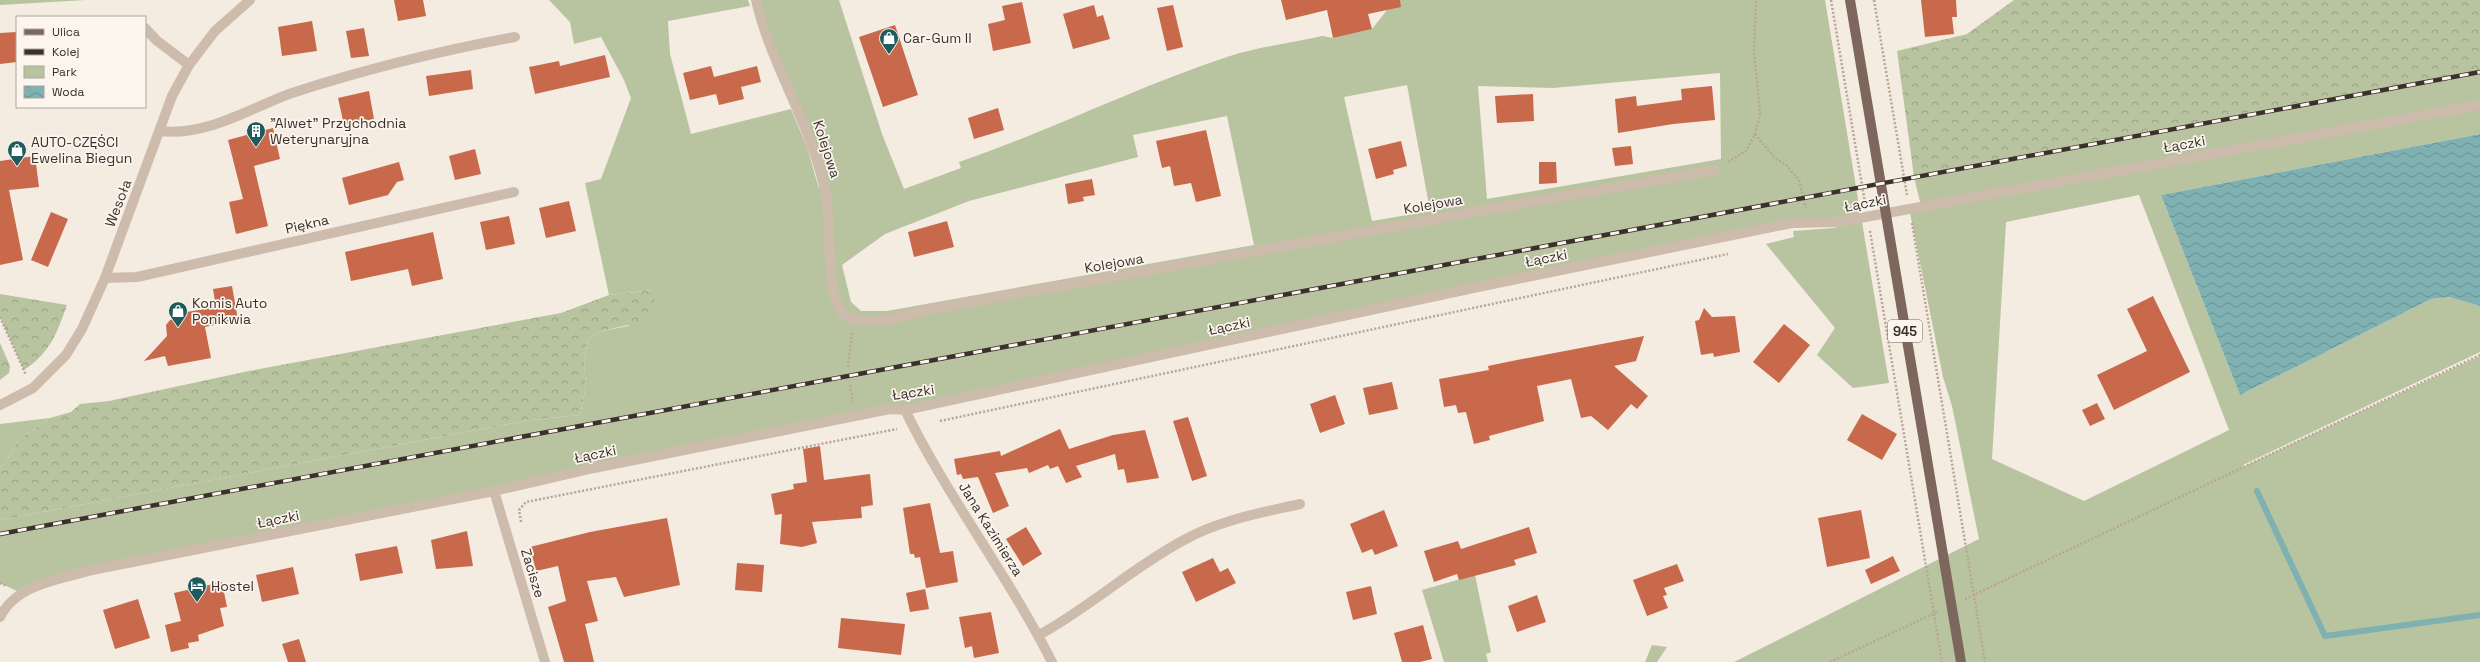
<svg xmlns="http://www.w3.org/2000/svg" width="2480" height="662" viewBox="0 0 2480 662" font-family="'Space Grotesk',sans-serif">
  <defs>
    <pattern id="forest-crowns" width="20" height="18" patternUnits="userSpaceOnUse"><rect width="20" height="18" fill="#b8c4a0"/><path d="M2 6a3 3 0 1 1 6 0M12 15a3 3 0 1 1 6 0" fill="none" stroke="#97a083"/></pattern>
    <pattern id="water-waves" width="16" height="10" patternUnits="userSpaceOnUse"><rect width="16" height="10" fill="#7fb0b2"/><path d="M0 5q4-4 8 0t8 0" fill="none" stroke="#699091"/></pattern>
  </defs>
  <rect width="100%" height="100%" fill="#f4ebe1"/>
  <path fill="#b8c4a0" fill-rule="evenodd" d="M0 0H86L0 5Z
    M549 0H748L750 6 668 21 670 54 691 134 791 109 807 147 819 189 823 181 756 0H839L882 134 904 189 961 168 959 162C1050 131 1136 87 1227 57 1257 47 1291 43 1322 36L1333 38 1372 29 1395 0H1825L1861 217 1792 223 905 410 92 567 21 593 0 583V520L530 420 580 415 586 386 584 362 588 339 602 331 628 326 652 290 609 295 585 183 601 179 631 98 624 80 601 37 574 44 570 22ZM1720 73 1721 159 1487 199 1478 86 1553 88ZM1407 85 1430 211 1372 221 1344 97ZM1227 116 1254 245 887 311H861L851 302 842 265 885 234 969 201 1138 157 1133 135Z
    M2480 72V134L2161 195 2240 395 2431 299 2449 297 2480 306V352L2243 465V467L2480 356V662H1734L1979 539 1952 406 1943 377 1909 208 1921 206 1914 177ZM2139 195 2229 430 2084 501 1992 459 2006 222Z
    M1862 222 1889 383 1853 388 1817 355 1835 328 1766 244 1794 237 1793 231 1833 228Z
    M50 418 18 440 13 452 0 469V424Z
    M1475 575 1491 652 1486 654 1488 662H1444L1422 590Z
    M1652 645 1667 647 1657 662H1645Z"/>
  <path fill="url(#forest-crowns)" d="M2014 0H2480V72L1914 177 1897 51 1967 34Z
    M653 290 655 310 650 320 602 331 588 339 584 362 586 386 580 415 530 420 0 520V469L13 452 18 440 50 418 71 412 80 404 109 401 249 371 561 313 609 295Z
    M0 294 67 305C57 333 50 353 24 370L0 317Z
    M0 343 10 366 9 373 0 380Z"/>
  <path fill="url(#water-waves)" d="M2480 134V306L2449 297 2431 299 2240 395 2161 195Z"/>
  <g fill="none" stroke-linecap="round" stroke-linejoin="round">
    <path stroke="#7fb0b2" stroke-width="6" d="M2257 491 2325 636 2480 615"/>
  </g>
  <path fill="#c8694b" d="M394 0H423L426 16 398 21Z
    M1281 0H1400L1401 7 1368 14 1372 29 1333 38 1327 10 1286 20Z
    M1921 0H1956L1957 17H1952L1954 34 1925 37Z
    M1022 2 1031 43 993 51 988 24 1005 20 1002 6Z
    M1094 5 1097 17 1103 15 1110 39 1073 49 1063 14Z
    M1173 5 1183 47 1167 51 1157 8Z
    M312 21 317 51 282 56 278 27Z
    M895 25 918 95 883 107 859 37Z
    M364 28 369 56 351 58 346 31Z
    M17 32V62L0 64V33Z
    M605 55 610 77 535 94 529 67 559 61 560 66Z
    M711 66 714 77 757 66 761 82 741 87 744 99 719 105 716 94 690 100 683 73Z
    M471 70 473 89 429 96 426 76Z
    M1712 86 1715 120 1673 124 1618 133 1615 99 1636 96 1637 106 1682 100 1681 89Z
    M369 91 374 119 344 125 338 98Z
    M1533 94 1534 121 1497 123 1495 96Z
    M998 108 1004 130 974 139 968 118Z
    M273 128 280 159 254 166 268 226 236 234 229 202 243 199 228 140Z
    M1206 130 1221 196 1196 202 1191 183 1174 186 1170 166 1162 168 1156 141Z
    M1401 141 1407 166 1393 170 1394 174 1376 179 1368 149Z
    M1631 146 1633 164 1615 166 1612 148Z
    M475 149 481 174 455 180 449 156Z
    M35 156 39 187 9 190 23 260 0 265V161Z
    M399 162 404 180 397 182 388 195 349 205 342 178Z
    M1539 162H1556L1557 183 1539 184Z
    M1092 179 1095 195 1083 197 1084 201 1068 204 1065 184Z
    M569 201 576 231 546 238 539 208Z
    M51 212 68 219 48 267 31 260Z
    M509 216 515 244 486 250 480 222Z
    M947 221 954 247 914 257 908 232Z
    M433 232 443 279 412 286 408 269 351 281 345 252Z
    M232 286 238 320 205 327 211 358 168 366 165 356 144 361 167 336 166 325 170 320 181 317V313L216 307 213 289Z
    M2153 296 2190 372 2114 410 2097 375 2147 351 2127 309Z
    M1704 308 1712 317 1735 316 1740 352 1714 357 1713 353 1701 355 1695 321 1699 320Z
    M1784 324 1810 345 1779 383 1753 362Z
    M1644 336 1636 361 1614 366 1648 396 1637 409 1631 404 1608 430 1591 416 1581 418 1571 379 1537 386 1544 421 1489 436 1490 440 1474 444 1466 412 1458 413 1456 405 1444 407 1439 379 1489 370 1488 366 1512 361Z
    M1392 382 1398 409 1369 415 1363 388Z
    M1335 395 1345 424 1320 433 1310 404Z
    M2097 403 2105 419 2090 426 2082 410Z
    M1862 414 1897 434 1882 460 1847 440Z
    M1188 417 1207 476 1192 481 1173 421Z
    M1060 429 1069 449 1113 435 1145 430 1159 478 1127 483 1124 469 1118 470 1115 454 1076 466 1082 477 1066 483 1058 466 1050 469 1048 465 1029 473 1027 468 995 473 1009 506 993 513 978 477 963 479 961 474 957 475 954 459 1000 451 1001 456Z
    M820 446 824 480 870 474 873 505 861 507 862 518 812 522 817 543 802 547 780 544 782 514 775 515 771 494 794 489 793 484 807 482 803 449Z
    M930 503 940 553 953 551 958 582 926 588 920 557 915 558 914 554H910L903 508Z
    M1384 510 1398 546 1375 555 1372 549 1362 553 1350 524Z
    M1861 510 1870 558 1827 567 1818 518Z
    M667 518 680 585 624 597 616 577 587 581 598 621 585 624 594 662H564L548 607 566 601 558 566 536 571 530 547 590 532Z
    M1026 527 1042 554 1023 566 1006 539Z
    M1529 527 1537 553 1514 560 1516 565 1482 574 1459 580 1457 574 1434 582 1424 551 1458 541 1461 549Z
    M467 531 473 566 436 569 431 540Z
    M397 546 403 573 360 581 355 554Z
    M1893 556 1900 571 1871 584 1865 570Z
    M1213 558 1220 572 1228 568 1236 583 1196 602 1182 572Z
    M737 563 764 565 762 592 735 590Z
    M1677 564 1684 581 1664 588 1667 595 1663 596 1668 608 1647 616 1633 580Z
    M293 567 299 594 262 602 256 575Z
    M222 582 227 607 220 608 224 626 198 635 199 641 188 643 189 648 171 652 165 625 181 621 174 593Z
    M1371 586 1377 614 1353 620 1346 592Z
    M925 589 929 609 910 612 906 593Z
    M1537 595 1546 622 1517 632 1508 606Z
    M138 599 150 638 115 649 103 610Z
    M991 612 999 653 974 658 972 646 965 648 959 617Z
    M841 618 905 624 901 655 838 648Z
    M1423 625 1432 659 1420 662H1402L1394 633Z
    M299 639 306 662H288L282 644Z"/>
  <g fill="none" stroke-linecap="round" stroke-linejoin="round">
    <path stroke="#b9a596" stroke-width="2.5" stroke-dasharray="2 2" stroke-linecap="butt" d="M1831 0 1865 203
      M1874 0 1907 195
      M1755 134 1774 157 1787 166 1799 180 1806 208
      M1728 162 1746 151 1755 134 1760 114 1754 51 1756 0
      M1912 223 1985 662
      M1870 231 1942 662
      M0 317 26 375
      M848 367 852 333
      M850 385 853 402
      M940 421 1728 254
      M521 522 519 510 526 502 897 429
      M0 583 7 586
      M1965 599 2480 355
      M1830 662 1937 612"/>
    <path stroke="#cdbbac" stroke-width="10" d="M145 28 156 40 189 65"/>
    <path stroke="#cdbbac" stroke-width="10" d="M756 0C771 67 813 126 826 196 832 225 825 291 842 312 857 331 907 315 926 310 1190 263 1452 215 1715 170
      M160 131C206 137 250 108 292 93 366 69 439 51 515 37
      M105 278 137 277 514 192
      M905 410C948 498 1008 575 1052 662
      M494 491 545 662
      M0 617C16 584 61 579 92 570L494 491 594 468 855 416 890 409 905 410 1478 287 1792 223 1838 222 2480 105
      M1039 635C1089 608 1133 567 1184 540 1220 520 1260 513 1300 504"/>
    <path stroke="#cdbbac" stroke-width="10" d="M0 405 33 388 66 355 82 329 105 278 172 96 189 65 215 31 250 0"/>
    <path stroke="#7d675c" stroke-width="10" d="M1850 0 1961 662"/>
    <g stroke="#3b302b" stroke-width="4.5">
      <path id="rail" d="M0 534 2480 72"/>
    </g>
    <use href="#rail" stroke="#fbf5ee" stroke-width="3" stroke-dasharray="9" stroke-linecap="butt"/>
  </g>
  <defs>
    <g id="shop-pin" transform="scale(1)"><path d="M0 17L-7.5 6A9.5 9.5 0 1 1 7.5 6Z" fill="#1f5a5e" stroke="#fbf5ee"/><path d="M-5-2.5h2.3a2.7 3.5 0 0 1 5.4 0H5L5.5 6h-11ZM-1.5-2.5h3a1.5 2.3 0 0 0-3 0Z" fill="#fff"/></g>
    <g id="building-pin" transform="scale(1)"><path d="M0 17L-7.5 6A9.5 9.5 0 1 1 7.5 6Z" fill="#1f5a5e" stroke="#fbf5ee"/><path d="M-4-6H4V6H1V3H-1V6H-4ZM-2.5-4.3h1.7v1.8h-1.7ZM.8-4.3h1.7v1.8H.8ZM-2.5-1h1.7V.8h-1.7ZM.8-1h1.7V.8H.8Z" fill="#fff"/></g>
    <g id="hotel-pin" transform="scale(1)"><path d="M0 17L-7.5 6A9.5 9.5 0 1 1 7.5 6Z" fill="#1f5a5e" stroke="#fbf5ee"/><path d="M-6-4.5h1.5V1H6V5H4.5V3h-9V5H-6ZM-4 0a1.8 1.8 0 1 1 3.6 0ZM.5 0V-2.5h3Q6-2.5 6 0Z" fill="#fff"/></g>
  </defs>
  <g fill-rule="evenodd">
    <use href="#shop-pin" x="889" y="38"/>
    <use href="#building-pin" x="256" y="131"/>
    <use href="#shop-pin" x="17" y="150"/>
    <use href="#shop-pin" x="178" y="311"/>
    <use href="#hotel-pin" x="197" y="586"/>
  </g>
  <g text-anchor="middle" stroke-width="3.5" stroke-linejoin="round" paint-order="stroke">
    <rect fill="#fbf5ee" stroke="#756b66" stroke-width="1" x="1888" y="320" width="34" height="22" rx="3"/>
    <g font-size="13" font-weight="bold" fill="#3b302b">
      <text x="1905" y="336">945</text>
    </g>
    <g font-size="14" fill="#3b302b" stroke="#fbf5ee" text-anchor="start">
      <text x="903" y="43">Car-Gum II</text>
      <text x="270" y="128">"Alwet" Przychodnia<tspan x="270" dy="16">Weterynaryjna</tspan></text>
      <text x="31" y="147">AUTO-CZĘŚCI<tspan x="31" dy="16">Ewelina Biegun</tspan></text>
      <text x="192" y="308">Komis Auto<tspan x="192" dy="16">Ponikwia</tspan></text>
      <text x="211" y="591">Hostel</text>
    </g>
    <g font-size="14" fill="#3b302b" stroke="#fbf5ee">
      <text transform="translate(2184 144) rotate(-10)" y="5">Łączki</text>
      <text transform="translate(827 149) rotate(72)" y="5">Kolejowa</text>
      <text transform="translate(118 203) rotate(-69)" y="5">Wesoła</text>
      <text transform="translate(1865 203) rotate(-11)" y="5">Łączki</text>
      <text transform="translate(1433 204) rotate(-10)" y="5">Kolejowa</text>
      <text transform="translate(307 224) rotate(-13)" y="5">Piękna</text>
      <text transform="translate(1546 258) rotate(-11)" y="5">Łączki</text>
      <text transform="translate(1114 263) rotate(-10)" y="5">Kolejowa</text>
      <text transform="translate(1229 326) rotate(-12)" y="5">Łączki</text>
      <text transform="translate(913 392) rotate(-8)" y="5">Łączki</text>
      <text transform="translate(595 454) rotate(-12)" y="5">Łączki</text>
      <text transform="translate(278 519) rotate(-11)" y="5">Łączki</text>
      <text transform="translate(991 529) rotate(58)" y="5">Jana Kazimierza</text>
      <text transform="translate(533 573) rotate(73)" y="5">Zacisze</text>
    </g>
  </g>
  <rect x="16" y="16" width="130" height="92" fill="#fbf5ee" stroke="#aea6a0"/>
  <rect x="24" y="29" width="20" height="6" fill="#7d675c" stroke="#aea6a0"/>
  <text x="52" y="36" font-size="12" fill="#3b302b">Ulica</text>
  <rect x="24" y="49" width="20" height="6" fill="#3b302b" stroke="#aea6a0"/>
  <text x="52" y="56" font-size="12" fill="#3b302b">Kolej</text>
  <rect x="24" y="66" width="20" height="12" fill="#b8c4a0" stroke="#aea6a0"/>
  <text x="52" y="76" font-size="12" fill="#3b302b">Park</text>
  <rect x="24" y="86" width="20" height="12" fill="url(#water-waves)" stroke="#aea6a0"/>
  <text x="52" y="96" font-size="12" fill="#3b302b">Woda</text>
</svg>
